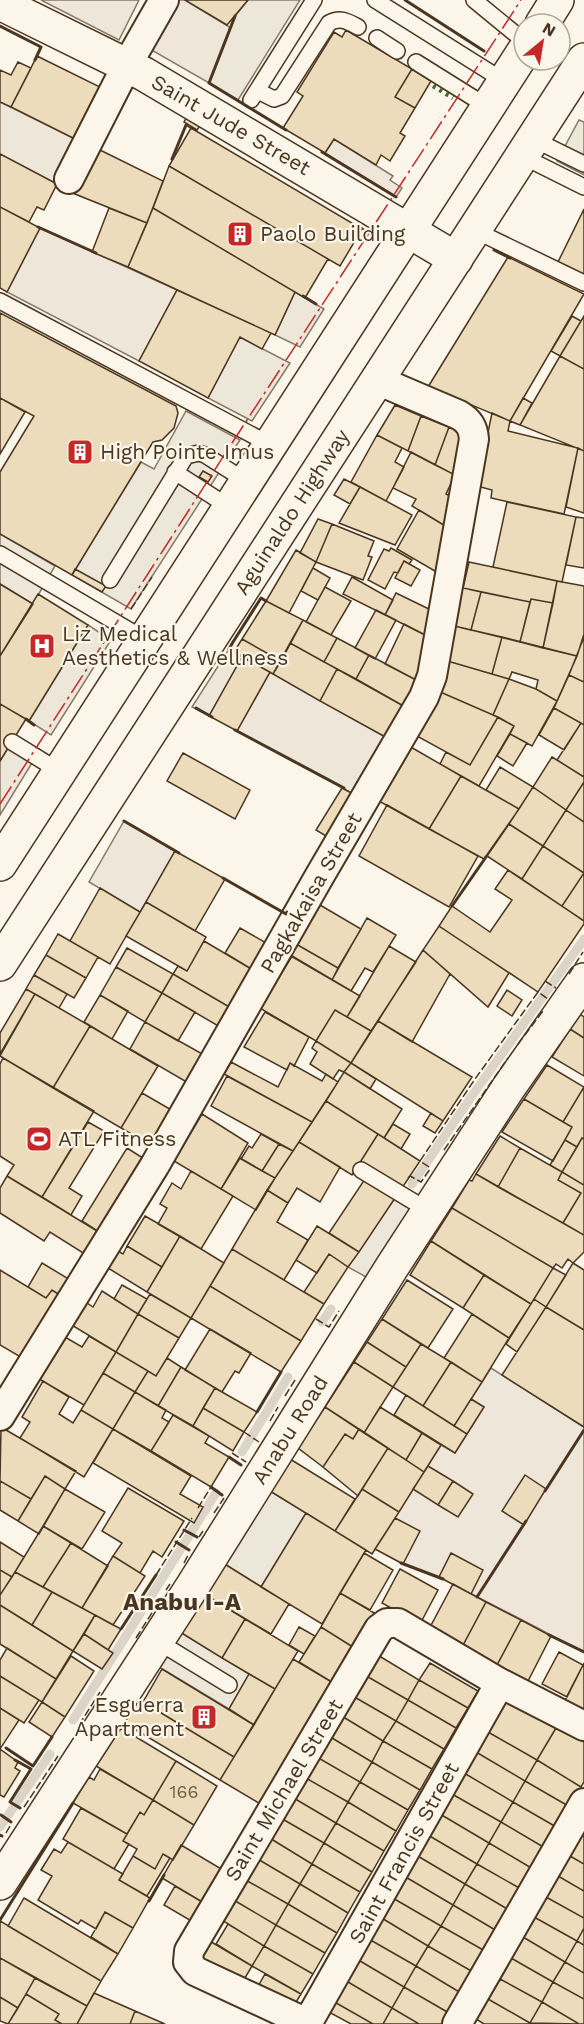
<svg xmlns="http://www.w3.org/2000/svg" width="584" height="2024" viewBox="0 0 584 2024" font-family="'Work Sans',sans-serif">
  <rect width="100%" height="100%" fill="#fbf6e9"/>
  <path fill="#ede6d9" stroke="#887966" stroke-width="1.5" d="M41 0H139L119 40Z
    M171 0H185L231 28 209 83 148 48Z
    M0 102 79 141 57 184 0 154Z
    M334 139 393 176 390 180 402 188 396 197 325 153Z
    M40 228 177 290 139 361 7 292Z
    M270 672 389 739 357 796 237 731Z
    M124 821 175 851 140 912 89 882Z
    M491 1368 584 1427V1652L439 1577 403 1564 375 1549 441 1445 455 1453 484 1407 471 1399Z"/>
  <path fill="#ede7d9" stroke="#887966" stroke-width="1.5" d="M248 0H300L238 100 209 83 236 15Z
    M579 120 584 122V175L557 161Z
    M295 292 324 309 300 347 275 335Z
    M240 337 290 363 252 421 208 398Z
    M186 411 240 440 131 609 72 575 141 462 154 469Z
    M0 534 55 566 33 604 0 584Z
    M88 625 111 640 51 735 29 721Z
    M229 649 242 657 209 716 192 707Z
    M8 748 32 763 0 815V761Z
    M397 1195 414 1205 368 1278 348 1267Z
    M270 1491 306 1513 261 1587 223 1563Z
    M180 1632 249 1674 229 1709 159 1667Z"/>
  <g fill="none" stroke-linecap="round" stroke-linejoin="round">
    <path stroke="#dcd4c6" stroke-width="9" d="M412 1184 474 1093 584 939
      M322 1322 331 1309
      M242 1452 288 1377
      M73 1720 216 1493
      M0 1827 50 1754"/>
  </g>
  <path fill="#ecdcbc" stroke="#4a3520" stroke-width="1.5" d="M185 0H248L227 25Z
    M346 30 412 69 395 97 415 108 400 133 405 136 390 161 381 155 376 165 334 139 325 153 283 128 303 96 297 92 334 32 342 37Z
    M37 56 104 89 79 141 11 107Z
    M18 62 31 68 11 107 0 102V70L11 75Z
    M412 69 431 81 415 108 395 97Z
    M188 115 202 123 197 130 184 122Z
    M191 128 362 229 340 266 169 166Z
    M98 149 163 181 147 223 75 194Z
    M0 154 57 184 44 210 37 207 29 222 0 207Z
    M169 166 328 259 305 298 153 208Z
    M0 207 40 228 7 292 0 288Z
    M109 208 147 223 128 267 92 252Z
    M153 208 295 292 275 335 128 267Z
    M584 209V275L558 262Z
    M508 257 584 294 510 421 428 387Z
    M177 290 271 333 262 349 240 337 208 398 139 361Z
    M0 313 176 406 178 413 174 428 162 440 153 442 72 575 0 534V472L34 416 0 398Z
    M572 316 581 321 560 356 551 351Z
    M584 316V369L560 356Z
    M560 356 584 369V451L520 425Z
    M0 398 25 412 0 454Z
    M523 398 532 403 520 425 510 421Z
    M395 405 421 416 408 451 377 435Z
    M492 413 510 421 508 431 578 448 564 514 491 498 492 490 477 486Z
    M421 416 449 427 435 465 408 451Z
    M449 427 459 431 468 446 455 475 435 465Z
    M377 435 402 448 395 462 404 467 386 501 351 482Z
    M578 448 584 451V513L566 507Z
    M411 452 455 475 446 494 455 499 447 527 412 506 416 499 393 488Z
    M203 471 212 476 208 482 199 477Z
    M344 479 360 487 350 504 334 495Z
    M360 487 412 515 395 545 339 523Z
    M507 502 576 517 562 582 493 567Z
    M419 510 447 527 440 574 397 549Z
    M576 517 584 518V568L566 565Z
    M318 519 332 524 316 562 300 553Z
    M332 524 374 541 368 556 372 557 363 580 316 562Z
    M391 548 412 560 409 564 404 561 398 573 394 572 385 589 368 580 384 549 389 551Z
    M296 550 316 562 289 613 266 601Z
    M404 561 420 570 411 586 395 578Z
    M469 562 557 581 553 603 531 599 530 602 463 588Z
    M313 568 330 578 318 600 301 591Z
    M75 569 106 586 102 592 72 575Z
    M352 577 393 600 385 615 343 594Z
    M557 581 584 586V634L577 656 543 648Z
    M0 584 33 604 0 656Z
    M455 586 481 592 471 630 450 625Z
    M325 587 351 601 331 635 306 622Z
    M481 592 530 602 520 642 471 630Z
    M396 593 433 611 429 637 385 615Z
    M38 594 88 625 29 721 0 704V656Z
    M531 599 553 603 543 648 520 642Z
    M266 601 303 620 281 661 242 639Z
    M376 610 396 620 375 659 355 648Z
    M303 620 337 638 324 662 290 643Z
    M404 624 429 637 422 683 385 664Z
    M450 625 502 637 492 674 444 660Z
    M502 637 577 656 557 701 536 689 538 680 512 672 509 679 492 674Z
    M584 637V682L569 675Z
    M337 638 369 655 356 679 324 662Z
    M242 639 281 661 273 674 234 652Z
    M290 643 337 669 320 701 273 674Z
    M369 655 422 683 407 708 356 679Z
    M242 657 270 672 237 731 209 716Z
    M444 660 509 679 493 715 438 691Z
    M337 669 407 708 389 739 320 701Z
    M569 675 584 682V725L554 708Z
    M509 679 536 689 557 701 532 746 510 734 514 726 493 715Z
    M438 691 498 717 470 765 415 735Z
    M0 704 26 719 0 761Z
    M554 708 581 723 564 750 539 735Z
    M498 717 514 726 479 786 440 764 446 752 470 765Z
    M581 723 584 725V777L557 760Z
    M510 734 527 743 513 766 497 756Z
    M409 746 461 776 429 829 377 800Z
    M183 753 250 790 235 819 167 781Z
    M552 757 584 777V782L566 810 533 787Z
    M500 767 533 787 519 809 486 790Z
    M461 776 519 809 484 859 429 829Z
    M584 782V822L566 810Z
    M533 787 566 810 543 846 509 824Z
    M342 788 357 796 331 839 316 830Z
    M387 805 478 856 449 907 359 856Z
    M566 810 584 822V873L543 846Z
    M509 824 543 846 522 879 487 856Z
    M543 846 584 873 562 906 522 879Z
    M175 851 225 879 195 931 146 902Z
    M508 870 584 921V924L538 992 439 926 452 906 490 932 512 900 495 889Z
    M584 873V921L562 906Z
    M100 888 140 912 110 964 70 941Z
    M146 902 206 937 187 971 126 936Z
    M320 905 361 929 338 968 296 944Z
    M367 918 396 935 373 972 365 968 351 991 332 980Z
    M439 926 509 973 488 1007 423 950Z
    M240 928 268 944 253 970 225 953Z
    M58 934 98 957 86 978 46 955Z
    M204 941 253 970 231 1008 173 974 178 966 187 971Z
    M296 944 338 968 332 980 289 955Z
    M389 946 416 962 371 1031 347 1017Z
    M127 948 173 974 162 993 116 967Z
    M423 950 450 974 412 1042 378 1021Z
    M46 955 86 978 74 998 34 975Z
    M292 956 360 996 347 1017 335 1010 316 1041 258 1007 266 992 269 994Z
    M116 967 162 993 145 1022 100 995Z
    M173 974 231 1008 220 1027 162 993Z
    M34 975 67 994 59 1008 26 989Z
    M26 989 35 994 0 1054V1033Z
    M507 990 522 1000 512 1016 497 1006Z
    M162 993 195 1012 178 1041 145 1022Z
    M35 994 90 1026 53 1088 0 1056Z
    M100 995 128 1011 112 1039 84 1022Z
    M335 1010 371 1031 351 1063 316 1041Z
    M265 1012 309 1037 294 1066 290 1063 287 1070 244 1047Z
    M580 1014 584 1017V1038L570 1029Z
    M378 1021 472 1077 443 1121 351 1063Z
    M145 1022 206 1056 190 1084 130 1049Z
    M90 1026 158 1066 121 1128 53 1088Z
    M570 1029 584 1038V1076L552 1057Z
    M316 1041 351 1063 344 1072 339 1070 333 1079 310 1064 317 1052 312 1048Z
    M3 1058 94 1111 42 1197 7 1176 14 1165 0 1156V1064Z
    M231 1062 278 1087 290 1063 322 1081 326 1074 338 1082 312 1122 224 1074Z
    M351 1063 376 1079 370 1089 344 1072Z
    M547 1065 584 1087 563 1122 524 1099Z
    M344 1072 402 1109 384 1138 326 1101Z
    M227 1076 312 1122 293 1151 211 1106Z
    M584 1087V1139L582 1138 577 1147 565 1140 572 1127 563 1122Z
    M142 1093 175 1112 154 1147 121 1128Z
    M524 1099 572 1127 553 1161 502 1132Z
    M326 1101 378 1134 352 1175 299 1142Z
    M431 1113 443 1121 435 1133 423 1126Z
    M202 1114 248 1143 221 1189 174 1161Z
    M88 1122 104 1131 69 1188 82 1196 71 1215 42 1197Z
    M393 1124 410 1134 401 1149 384 1138Z
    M261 1134 279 1144 262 1171 241 1159 249 1146 252 1148Z
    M378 1134 420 1161 400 1191 359 1164Z
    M500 1136 520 1148 498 1187 476 1174Z
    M582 1138 584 1139V1185L562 1172Z
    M565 1140 577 1147 562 1172 550 1165Z
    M299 1142 340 1167 320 1202 297 1188 288 1203 267 1190Z
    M279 1144 293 1151 275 1178 262 1171Z
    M127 1148 146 1160 102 1234 82 1221Z
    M520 1148 562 1172 558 1180 581 1193 563 1223 498 1187Z
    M240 1158 275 1178 256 1210 221 1189Z
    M191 1171 233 1196 201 1249 158 1224 167 1208 160 1204 172 1183 181 1189Z
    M562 1172 584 1185V1235L563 1223 581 1193 558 1180Z
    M476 1174 584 1235V1252L573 1263 568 1259 562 1268 556 1264 553 1268 452 1208 469 1180 472 1181Z
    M7 1176 102 1234 91 1258 50 1232 44 1241 0 1213V1188Z
    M367 1176 397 1195 359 1252 329 1233Z
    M267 1190 288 1203 277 1222 308 1240 284 1280 232 1249Z
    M452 1208 553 1268 531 1304 431 1241Z
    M145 1216 180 1236 162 1267 127 1246Z
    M317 1226 359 1252 348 1267 329 1254 317 1273 296 1260Z
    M180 1236 224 1263 191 1318 147 1292Z
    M431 1241 484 1275 463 1308 410 1275Z
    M127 1246 162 1267 147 1292 108 1268 118 1251 123 1254Z
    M232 1249 324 1304 301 1341 210 1286Z
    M329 1254 348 1267 324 1304 304 1292Z
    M42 1263 72 1281 63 1297 52 1290 46 1298 28 1287Z
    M573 1263 584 1270V1330L546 1307Z
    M553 1268 566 1275 546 1307 534 1299Z
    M0 1270 46 1298 52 1290 63 1297 24 1359 0 1345Z
    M484 1275 531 1304 509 1338 463 1308Z
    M407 1280 453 1309 428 1348 382 1319Z
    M122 1285 147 1299 138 1314 114 1299Z
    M210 1286 301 1341 281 1372 191 1318Z
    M102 1291 138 1314 116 1352 70 1324 84 1301 93 1307Z
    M150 1294 191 1318 179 1338 138 1314Z
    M534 1299 546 1307 517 1352 506 1344Z
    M546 1307 584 1330V1427L502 1375Z
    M138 1314 179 1338 156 1376 116 1352Z
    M472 1314 509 1338 482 1382 444 1358Z
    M382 1319 421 1344 406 1367 367 1342Z
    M210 1329 251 1353 239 1373 235 1371 222 1392 185 1370Z
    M89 1336 116 1352 84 1405 39 1379 45 1370 41 1368 65 1337 82 1347Z
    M367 1342 406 1367 393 1387 354 1362Z
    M421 1344 451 1362 423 1406 393 1387Z
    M116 1352 148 1371 135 1392 103 1373Z
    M167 1358 181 1367 158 1406 135 1392 148 1371 156 1376Z
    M354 1362 393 1387 364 1433 325 1407Z
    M451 1362 482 1382 454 1426 423 1406Z
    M181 1367 215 1388 193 1426 158 1406Z
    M103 1373 135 1392 113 1429 81 1410Z
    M43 1381 69 1397 59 1414 73 1423 81 1410 113 1429 84 1477 20 1438 30 1422 22 1417Z
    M215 1388 257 1412 244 1432 203 1408Z
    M135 1392 166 1410 162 1418 169 1422 151 1451 113 1429Z
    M406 1395 467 1434 455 1453 394 1415Z
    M471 1399 484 1407 467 1434 454 1426Z
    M325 1407 359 1429 353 1439 345 1434 323 1467 298 1448Z
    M380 1407 422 1433 406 1460 364 1433Z
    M203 1408 244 1432 233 1451 193 1426Z
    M173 1415 209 1436 205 1443 229 1457 211 1487 151 1451Z
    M1 1427 76 1471 65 1489 45 1476 31 1499 0 1481Z
    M113 1429 191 1476 180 1494 203 1507 194 1523 93 1463Z
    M359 1429 388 1448 358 1496 323 1467 345 1434 353 1439Z
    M422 1433 441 1445 424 1472 406 1460Z
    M388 1448 424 1472 399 1512 362 1489Z
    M290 1459 355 1499 335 1531 270 1491Z
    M428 1466 453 1481 438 1505 413 1489Z
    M525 1475 546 1489 524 1525 502 1511Z
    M45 1476 65 1489 39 1534 18 1521Z
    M0 1481 31 1499 18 1521 0 1510Z
    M453 1481 473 1494 458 1517 438 1505Z
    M128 1488 184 1521 162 1557 153 1551 140 1573 113 1556 122 1543 102 1531Z
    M65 1489 105 1512 82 1549 43 1526Z
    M362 1489 399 1512 372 1554 335 1531Z
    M306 1513 366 1550 322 1624 261 1587Z
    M395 1518 420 1531 403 1564 375 1549Z
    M43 1526 71 1543 43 1587 15 1572Z
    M0 1542 24 1557 12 1577 0 1570Z
    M71 1543 108 1566 82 1608 43 1587Z
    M364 1553 393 1570 370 1610 340 1593Z
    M451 1553 483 1570 471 1594 439 1577Z
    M113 1556 145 1576 113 1625 82 1608Z
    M223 1563 289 1604 271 1634 204 1594Z
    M400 1569 438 1590 420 1624 382 1603Z
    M0 1570 12 1577 0 1595Z
    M15 1572 52 1592 32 1625 0 1605V1595Z
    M453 1584 486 1602 461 1649 428 1631Z
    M52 1592 95 1615 73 1651 32 1625Z
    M340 1593 376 1614 356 1649 321 1627Z
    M204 1594 245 1619 222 1658 180 1632Z
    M486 1602 521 1620 496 1667 461 1649Z
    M0 1605 73 1651 56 1679 0 1644Z
    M95 1615 121 1629 108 1650 84 1634Z
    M245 1619 298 1651 275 1689 222 1658Z
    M521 1620 551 1636 527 1683 496 1667Z
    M299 1627 315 1636 304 1654 289 1645Z
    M321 1627 356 1649 335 1684 299 1662Z
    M84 1634 113 1653 102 1669 73 1651Z
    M7 1648 56 1679 42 1702 0 1676V1660Z
    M559 1652 583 1665 567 1697 542 1684Z
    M376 1654 419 1680 408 1700 363 1674Z
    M71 1656 94 1671 65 1717 42 1702Z
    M293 1659 335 1684 262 1805 220 1780Z
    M430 1663 478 1691 468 1708 419 1680Z
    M584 1663V1710L565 1700Z
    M162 1669 254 1725 234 1757 143 1702Z
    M249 1674 275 1689 254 1725 229 1709Z
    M363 1674 408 1700 396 1721 351 1695Z
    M0 1676 39 1700 24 1723 0 1708Z
    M419 1680 468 1708 456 1728 408 1700Z
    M351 1695 396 1721 383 1741 340 1715Z
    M138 1699 234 1757 220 1780 124 1723Z
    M408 1700 456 1728 444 1749 396 1721Z
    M42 1702 65 1717 52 1737 29 1722Z
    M506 1702 556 1728 537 1760 488 1732Z
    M0 1708 19 1720 0 1749Z
    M340 1715 383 1741 372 1762 327 1735Z
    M396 1721 444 1749 432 1769 383 1741Z
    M121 1728 176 1761 153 1800 96 1766Z
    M556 1728 584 1742V1782L581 1787 537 1760Z
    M488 1732 537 1760 525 1781 476 1752Z
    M327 1735 372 1762 360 1782 315 1756Z
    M383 1741 432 1769 420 1790 372 1762Z
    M0 1749 18 1762 15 1768 20 1771 4 1797 0 1795Z
    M476 1752 525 1781 513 1802 464 1773Z
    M315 1756 360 1782 348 1802 304 1777Z
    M537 1760 581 1787 570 1807 525 1781Z
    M176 1761 217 1786 194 1825 153 1800Z
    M372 1762 420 1790 408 1810 360 1782Z
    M100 1769 153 1800 144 1815 140 1812 127 1834 73 1803 89 1777 94 1780Z
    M464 1773 513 1802 501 1822 452 1794Z
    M304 1777 348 1802 336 1823 292 1797Z
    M525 1781 570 1807 558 1828 513 1802Z
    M360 1782 408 1810 396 1831 348 1802Z
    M452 1794 501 1822 489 1843 440 1814Z
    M292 1797 336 1823 324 1843 279 1817Z
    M153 1800 194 1825 173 1860 163 1854 155 1869 133 1856 137 1849 123 1841 140 1812 144 1815Z
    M348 1802 396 1831 384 1851 336 1823Z
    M513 1802 558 1828 545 1848 501 1822Z
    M81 1808 127 1834 123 1841 129 1844 114 1869 63 1839Z
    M440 1814 489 1843 477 1864 428 1835Z
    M279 1817 324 1843 312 1864 268 1837Z
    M501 1822 545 1848 533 1869 489 1843Z
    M336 1823 384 1851 372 1872 324 1843Z
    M428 1835 477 1864 465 1884 416 1855Z
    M582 1835 584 1837V1864L570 1856Z
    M268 1837 312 1864 300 1884 256 1858Z
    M68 1842 123 1874 119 1880 150 1898 133 1928 105 1912 96 1929 81 1920 78 1924 38 1900 52 1876 41 1870 54 1849 61 1853Z
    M324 1843 372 1872 360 1892 312 1864Z
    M489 1843 533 1869 521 1889 477 1864Z
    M181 1845 223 1870 204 1903 162 1878Z
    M163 1854 170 1858 147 1896 119 1880 133 1856 155 1869Z
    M416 1855 465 1884 453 1905 404 1876Z
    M570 1856 584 1864V1891L558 1876Z
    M256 1858 300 1884 288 1904 244 1879Z
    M312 1864 360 1892 348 1913 300 1884Z
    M477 1864 521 1889 509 1910 465 1884Z
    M404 1876 453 1905 441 1926 391 1897Z
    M558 1876 584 1891V1918L546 1897Z
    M244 1879 288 1904 276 1925 232 1899Z
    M300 1884 348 1913 337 1933 288 1904Z
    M465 1884 509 1910 497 1931 453 1905Z
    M175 1886 204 1903 193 1922 164 1905Z
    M391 1897 441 1926 428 1946 380 1917Z
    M546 1897 584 1918V1928L577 1941 534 1917Z
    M24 1898 118 1954 101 1981 8 1926Z
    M232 1899 276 1925 264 1946 220 1919Z
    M288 1904 337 1933 325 1953 276 1925Z
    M453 1905 497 1931 485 1951 441 1926Z
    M105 1912 133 1928 118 1954 91 1937Z
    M380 1917 428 1946 416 1966 367 1938Z
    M534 1917 577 1941 565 1962 523 1937Z
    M0 1921 101 1981 87 2006 0 1958Z
    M228 1924 264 1946 252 1966 216 1944Z
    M276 1925 325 1953 313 1974 264 1946Z
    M441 1926 485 1951 473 1972 428 1946Z
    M584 1928V1945L577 1941Z
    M523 1937 565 1962 553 1982 511 1958Z
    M367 1938 416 1966 404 1987 355 1958Z
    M208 1940 252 1966 242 1983 196 1961Z
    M577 1941 584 1945V1973L565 1962Z
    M264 1946 313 1974 301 1994 252 1966Z
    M428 1946 473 1972 461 1993 416 1966Z
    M0 1958 35 1978 18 2008 0 1997Z
    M355 1958 404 1987 392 2008 343 1979Z
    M511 1958 553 1982 542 2002 500 1979Z
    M565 1962 584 1973V1999L553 1982Z
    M416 1966 461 1993 449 2013 404 1987Z
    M265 1974 301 1994 293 2007 256 1990Z
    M35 1978 87 2006 77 2024H62L55 2020 59 2014 26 1994Z
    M343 1979 392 2008 383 2024H373L331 2000Z
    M500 1979 542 2002 530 2023 488 1999Z
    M553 1982 584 1999V2024H579L542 2002Z
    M404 1987 449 2013 443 2024H419L392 2008Z
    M94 1993 135 2011 130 2024H77Z
    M26 1994 59 2014 55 2020 62 2024H8Z
    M0 1997 18 2008 8 2024 0 2021Z
    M488 1999 530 2023 529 2024H484L476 2019Z
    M331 2000 373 2024H351L325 2010Z
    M542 2002 579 2024 530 2023Z
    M392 2008 419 2024H383Z
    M135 2011 165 2024H130Z"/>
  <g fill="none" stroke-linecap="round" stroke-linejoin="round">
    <g stroke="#4a3520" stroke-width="18">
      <path id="lane" d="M375 0 504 81
        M474 0 524 41
        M377 38 397 51
        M416 62 488 107
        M258 91 274 99 282 96 329 23C340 17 347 21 358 27
        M251 100 314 0
        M533 139 584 164
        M522 156 584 187
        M474 230 584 283
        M0 301 269 444
        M175 472 229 507
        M0 554 144 639
        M110 580 186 456 199 453 205 455 246 481
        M12 742 59 771
        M361 1170 429 1211
        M157 1641 229 1685"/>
    </g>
    <g stroke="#4a3520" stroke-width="32">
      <path id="street" d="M69 179 127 65 164 0
        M0 1416 155 1165 319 877 424 697 432 676 474 439C473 427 469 421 459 415L377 380
        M307 2024 500 1683
        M309 2024 195 1971 188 1962 189 1951 379 1629 387 1623H398L500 1683 584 1726
        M457 2024 584 1803"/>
    </g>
    <g stroke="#4a3520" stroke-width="36">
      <path id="secondary" d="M0 3 144 74 456 259
        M0 1883 192 1587 392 1267 509 1087 584 980"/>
    </g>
    <g stroke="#4a3520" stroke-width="36">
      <path id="highway" d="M542 24 557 0
        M0 864 524 51
        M0 964 584 60"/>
    </g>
    <use href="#lane" stroke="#fbf6e9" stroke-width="15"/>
    <use href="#street" stroke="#fbf6e9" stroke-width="28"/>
    <use href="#secondary" stroke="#fbf6e9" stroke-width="33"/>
    <use href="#highway" stroke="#fbf6e9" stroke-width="33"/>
    <path stroke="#436837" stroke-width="4.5" stroke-dasharray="3 4.5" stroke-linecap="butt" d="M433 86 453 98"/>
    <path stroke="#4a3520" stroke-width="1.5" stroke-dasharray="8 3" stroke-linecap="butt" d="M186 125 194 130
      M360 227 373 235
      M131 609 152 577
      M569 974 583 952
      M545 981 556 988
      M518 1044 543 1011
      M444 1150 508 1058
      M429 1167 420 1161 475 1079 538 992 548 999
      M408 1178 410 1176 421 1182 430 1169
      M316 1319 329 1327 339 1311
      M285 1396 295 1380
      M270 1421 278 1407
      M244 1432 259 1442
      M232 1453 246 1462
      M198 1508 211 1487
      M214 1513 224 1498
      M199 1537 203 1531
      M184 1563 189 1553
      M156 1575 192 1518
      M166 1590 170 1584
      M136 1638 157 1605
      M79 1725 100 1692
      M24 1807 58 1756
      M6 1833 10 1826"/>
    <path stroke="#4a3520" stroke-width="3" d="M405 0 484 51
      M235 16 209 83 286 130
      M0 26 41 47 35 60
      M322 152 396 197
      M172 159 186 125
      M38 227 96 253
      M494 250 510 258
      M303 296 316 304
      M234 652 229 649 233 642 261 598 266 601
      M196 708 212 717
      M26 719 34 725
      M235 730 344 788
      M124 821 179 853
      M223 878 286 914 287 912
      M452 906 486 857
      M257 1412 281 1372
      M229 1457 241 1465
      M211 1487 222 1495
      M545 1491 584 1430
      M184 1530 197 1537
      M176 1542 189 1550
      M401 1563 443 1579
      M477 1597 526 1521
      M121 1629 156 1575
      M549 1635 584 1652
      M6 1748 33 1766 52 1737
      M15 1760 31 1769 10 1802 20 1808
      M1 1815 11 1822
      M0 1835 2 1836
      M149 1901 164 1875
      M0 1920 73 1803"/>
    <path stroke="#c62828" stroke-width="1.5" stroke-dasharray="21 4.5 3 4.5" stroke-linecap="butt" d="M0 804 232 443 521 0"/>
  </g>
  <defs>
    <g id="building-square" transform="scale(1.35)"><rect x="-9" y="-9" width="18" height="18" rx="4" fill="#c62828" stroke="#fbf6e9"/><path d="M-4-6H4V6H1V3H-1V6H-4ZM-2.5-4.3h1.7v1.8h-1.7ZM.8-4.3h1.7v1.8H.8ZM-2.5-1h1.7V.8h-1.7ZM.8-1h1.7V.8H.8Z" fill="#fff"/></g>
    <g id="hospital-square" transform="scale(1.35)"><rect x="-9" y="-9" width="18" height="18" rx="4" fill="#c62828" stroke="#fbf6e9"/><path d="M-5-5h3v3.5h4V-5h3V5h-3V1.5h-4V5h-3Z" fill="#fff"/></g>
    <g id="stadium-square" transform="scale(1.35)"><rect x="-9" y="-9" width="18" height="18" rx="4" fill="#c62828" stroke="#fbf6e9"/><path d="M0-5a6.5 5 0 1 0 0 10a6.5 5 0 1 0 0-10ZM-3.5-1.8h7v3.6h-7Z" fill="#fff"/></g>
  </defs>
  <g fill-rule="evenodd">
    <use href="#building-square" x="240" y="234"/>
    <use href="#building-square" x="80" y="452"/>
    <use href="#hospital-square" x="42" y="646"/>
    <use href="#stadium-square" x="39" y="1139"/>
    <use href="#building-square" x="204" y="1717"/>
  </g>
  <g text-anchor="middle" stroke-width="4.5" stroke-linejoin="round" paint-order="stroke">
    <g font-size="18" fill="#725f47">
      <text x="184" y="1798">166</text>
    </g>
    <g font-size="21" fill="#4a3520" stroke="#fbf6e9">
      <text transform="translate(231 125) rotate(30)" y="7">Saint Jude Street</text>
      <text transform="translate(292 512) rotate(-57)" y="7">Aguinaldo Highway</text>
      <text transform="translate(311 893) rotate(-60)" y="7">Pagkakaisa Street</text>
      <text transform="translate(290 1430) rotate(-58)" y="7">Anabu Road</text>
      <text transform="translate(284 1790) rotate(-59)" y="7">Saint Michael Street</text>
      <text transform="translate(404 1853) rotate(-61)" y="7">Saint Francis Street</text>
    </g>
    <g font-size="21" fill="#4a3520" stroke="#fbf6e9" text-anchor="start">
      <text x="260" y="241">Paolo Building</text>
      <text x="100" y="459">High Pointe Imus</text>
      <text x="62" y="641">Liz Medical<tspan x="62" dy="24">Aesthetics &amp; Wellness</tspan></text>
      <text x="58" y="1146">ATL Fitness</text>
      <text x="184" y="1712" text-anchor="end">Esguerra<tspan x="184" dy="24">Apartment</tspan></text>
    </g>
    <g font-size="24" font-weight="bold" fill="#4a3520" stroke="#fbf6e9">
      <text x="182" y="1610">Anabu I-A</text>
    </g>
  </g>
  <g transform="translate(542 42) rotate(30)"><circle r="28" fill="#fbf6e9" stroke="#b4a999" stroke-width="1.5"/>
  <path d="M0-4.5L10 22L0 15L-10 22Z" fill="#c62828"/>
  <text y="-9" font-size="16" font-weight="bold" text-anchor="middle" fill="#4a3520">N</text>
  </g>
</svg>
